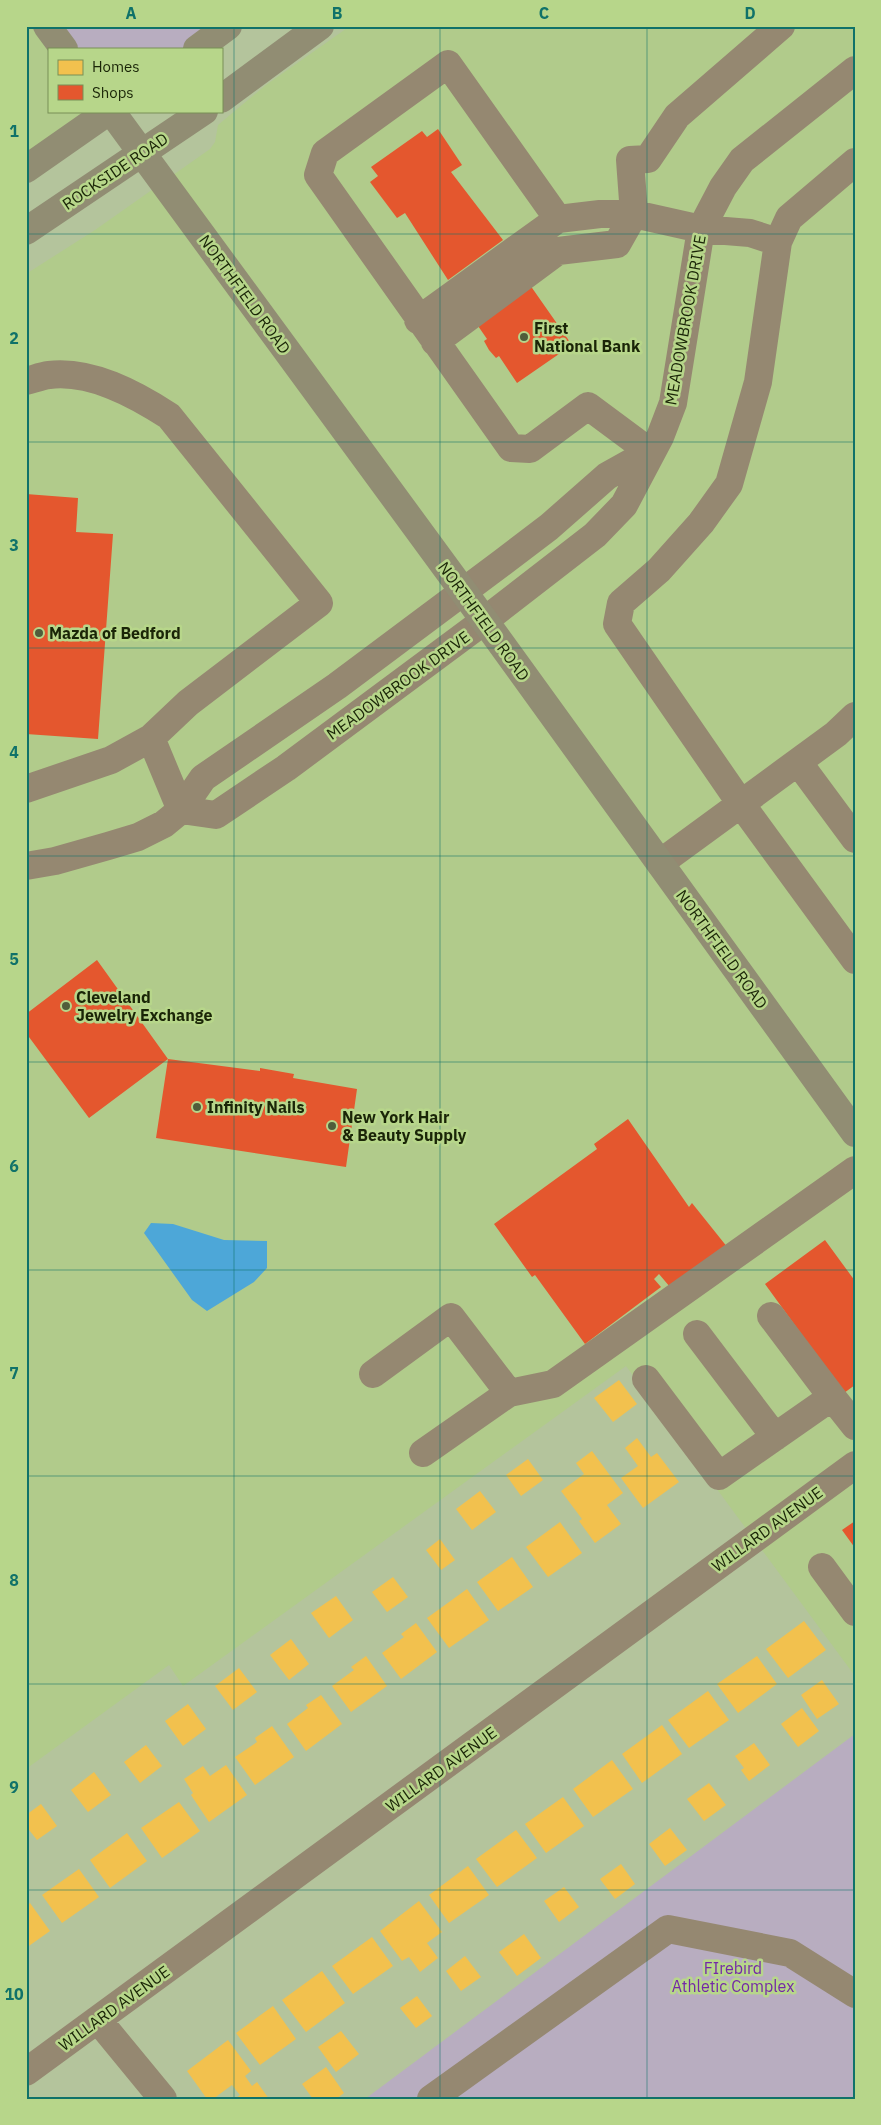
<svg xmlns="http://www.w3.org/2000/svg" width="881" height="2125" viewBox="0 0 881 2125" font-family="'IBM Plex Sans',sans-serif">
  <rect width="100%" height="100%" fill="#b4c49c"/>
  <path fill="#b1cb8b" d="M26 26H47L49 111H109L26 169Z
    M350 26H855V1676L626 1366 183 1686 169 1665 26 1769V274L95 230 210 149 215 142 218 125 266 85Z"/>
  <path fill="#b8adc0" d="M47 26H229L197 49H64Z
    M855 1734V2099H365Z"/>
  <path fill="#4da7d8" d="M151 1223 173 1224 224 1240 267 1241V1268L254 1282 207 1311 192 1300 144 1233Z"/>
  <path fill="#f2c14e" d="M619 1380 637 1404 613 1422 594 1398Z
    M637 1438 651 1457 657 1453 679 1482 643 1508 621 1478 638 1466 625 1448Z
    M592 1451 623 1493 607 1505 621 1524 595 1543 579 1521 582 1519 561 1491 584 1474 576 1463Z
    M528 1459 543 1480 521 1496 506 1475Z
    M480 1491 496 1512 472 1530 456 1509Z
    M560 1522 582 1553 548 1577 526 1547Z
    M440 1539 455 1560 441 1570 426 1550Z
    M512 1557 533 1587 498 1611 477 1582Z
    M393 1577 408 1597 387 1612 372 1592Z
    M467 1589 489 1620 449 1648 427 1618Z
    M336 1596 353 1620 329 1638 311 1613Z
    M804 1621 826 1650 788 1678 766 1649Z
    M416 1623 437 1652 401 1679 382 1653 404 1637 401 1634Z
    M291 1639 309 1664 289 1680 270 1655Z
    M366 1656 387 1686 351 1712 332 1686 354 1670 351 1667Z
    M757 1656 777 1684 738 1713 717 1684Z
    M239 1668 257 1692 233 1710 215 1686Z
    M822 1680 839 1704 817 1719 801 1695Z
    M708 1691 729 1720 689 1748 668 1720Z
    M321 1695 342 1724 306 1751 287 1724 308 1708 306 1705Z
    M188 1704 206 1729 183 1746 165 1721Z
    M802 1708 819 1731 798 1747 781 1724Z
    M662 1725 682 1754 642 1783 622 1754Z
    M272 1726 294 1757 255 1785 235 1757 257 1742 255 1738Z
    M754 1743 770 1765 749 1781 741 1770 744 1768 735 1756Z
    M146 1745 162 1766 140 1783 124 1762Z
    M612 1760 633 1789 593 1817 573 1789Z
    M226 1765 247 1795 209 1822 191 1795 193 1793 184 1779 203 1766 210 1776Z
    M94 1772 111 1795 88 1812 71 1790Z
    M709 1783 726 1805 704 1821 687 1799Z
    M563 1797 584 1826 546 1853 525 1824Z
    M179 1802 200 1831 162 1858 141 1828Z
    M41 1804 57 1826 37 1840 26 1826V1815Z
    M670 1828 687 1850 665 1866 649 1844Z
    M516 1830 537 1858 497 1887 476 1859Z
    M127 1833 147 1861 110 1888 90 1860Z
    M621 1864 635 1884 615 1899 600 1879Z
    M468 1866 489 1895 449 1923 429 1895Z
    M79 1869 99 1897 62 1923 42 1895Z
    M564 1887 579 1907 559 1922 544 1901Z
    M419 1901 442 1932 427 1943 438 1958 420 1972 409 1957 402 1961 380 1931Z
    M30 1903 50 1931 26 1948V1906Z
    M524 1934 541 1958 517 1976 499 1952Z
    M372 1937 393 1966 353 1994 332 1966Z
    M465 1956 481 1977 461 1991 446 1971Z
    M322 1971 345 2003 306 2032 282 2000Z
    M417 1996 432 2016 416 2028 400 2008Z
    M273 2006 296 2039 260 2065 236 2033Z
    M341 2031 359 2054 336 2072 318 2047Z
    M228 2040 251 2071 245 2076 252 2086 257 2082 269 2099H235L240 2095 232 2085 213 2099H207L187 2071Z
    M326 2067 344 2093 336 2099H313L302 2084Z"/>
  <path fill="#e4572e" d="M438 129 462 165 451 172 503 240 448 280 405 213 397 218 370 182 378 176 371 167 422 131 427 137Z
    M530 285 572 345 517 383 499 356 496 358 489 350 484 341 487 339 476 323Z
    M26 494 78 498 76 532 113 534 98 739 26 734Z
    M97 960 168 1059 260 1071V1068L294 1074 293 1078 357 1089 346 1167 156 1138 168 1059 89 1118 26 1033V1014Z
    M628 1119 689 1207 692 1203 728 1248 670 1287 659 1274 654 1279 661 1287 585 1344 535 1275 532 1277 494 1224 597 1149 594 1144Z
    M825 1240 855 1281V1385L844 1393 765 1284Z
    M855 1521V1548L842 1530Z"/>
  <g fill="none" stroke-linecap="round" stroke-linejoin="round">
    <path stroke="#958871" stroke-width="28" d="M855 162 789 218 778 242 758 382 729 484 701 523 659 570 621 603 617 624 741 804 855 960
      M558 219 448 64 325 153 318 175 511 448 530 449 588 406 650 452
      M778 242 750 233 701 229 634 214 630 160 648 159 677 116 781 26
      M418 320 558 219 600 214H634L617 244 558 251 435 342
      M26 381C34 379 41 376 49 375 91 370 135 394 169 416L319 603 188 703 151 738
      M798 762 855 839
      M26 789 111 760 151 738 181 810
      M181 810 216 815 286 768 484 621 595 535 624 505 660 437 673 403 701 229 723 187 742 160 855 70
      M660 863 836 734 855 716
      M26 866 55 861 108 846 138 837 164 824 181 810 203 778 337 686 503 562 549 527 607 476 650 452
      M771 1316 832 1397
      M697 1334 775 1437
      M373 1374 451 1317 509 1393 553 1384 855 1170
      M646 1379 719 1476 832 1397 855 1426
      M423 1453 509 1393
      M822 1567 855 1612
      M98 2020 163 2099
      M26 2072 855 1465
      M431 2099 668 1929 790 1953 855 1994"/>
    <path stroke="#918d73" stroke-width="28" d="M47 26 64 49
      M197 49 228 26
      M221 99 320 26
      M111 111 463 591 855 1133
      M26 169 109 111
      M26 231 204 111"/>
  </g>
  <path fill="none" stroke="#107269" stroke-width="1" stroke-opacity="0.55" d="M234 26V2099M440 26V2099M647 26V2099M26 234H855M26 442H855M26 648H855M26 856H855M26 1062H855M26 1270H855M26 1476H855M26 1684H855M26 1890H855"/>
  <g fill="#505d3b" stroke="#b7d68a" stroke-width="2">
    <circle cx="524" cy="337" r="5"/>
    <circle cx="39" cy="633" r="5"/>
    <circle cx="66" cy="1006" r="5"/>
    <circle cx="197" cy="1107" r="5"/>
    <circle cx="332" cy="1126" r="5"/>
  </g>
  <g text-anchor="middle" stroke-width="5" stroke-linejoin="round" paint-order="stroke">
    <g font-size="16" fill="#1a2507" stroke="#b7d68a">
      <text transform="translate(115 171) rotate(-34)" y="6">ROCKSIDE ROAD</text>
      <text transform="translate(245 294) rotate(54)" y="6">NORTHFIELD ROAD</text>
      <text transform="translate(685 320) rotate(-80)" y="6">MEADOWBROOK DRIVE</text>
      <text transform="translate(484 621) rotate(54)" y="6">NORTHFIELD ROAD</text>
      <text transform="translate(398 685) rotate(-36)" y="6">MEADOWBROOK DRIVE</text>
      <text transform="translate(722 949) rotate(54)" y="6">NORTHFIELD ROAD</text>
      <text transform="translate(767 1529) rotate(-36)" y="6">WILLARD AVENUE</text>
      <text transform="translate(441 1769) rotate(-36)" y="6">WILLARD AVENUE</text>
      <text transform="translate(114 2008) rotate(-36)" y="6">WILLARD AVENUE</text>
    </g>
    <g font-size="16" font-weight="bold" fill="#1a2507" stroke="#b7d68a" text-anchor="start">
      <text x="534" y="334">First<tspan x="534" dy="18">National Bank</tspan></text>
      <text x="49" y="639">Mazda of Bedford</text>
      <text x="76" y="1003">Cleveland<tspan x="76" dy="18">Jewelry Exchange</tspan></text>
      <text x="207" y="1113">Infinity Nails</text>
      <text x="342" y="1123">New York Hair<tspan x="342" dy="18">&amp; Beauty Supply</tspan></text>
    </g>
    <g font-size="16" fill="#7327a8" stroke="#b7d68a">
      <text x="733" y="1974">FIrebird<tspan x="733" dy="18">Athletic Complex</tspan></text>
    </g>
  </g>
  <rect width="881" height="2125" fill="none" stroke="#b7d68a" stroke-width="55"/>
  <rect x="48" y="48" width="175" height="65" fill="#b7d68a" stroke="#788f56"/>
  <rect x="58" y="60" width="25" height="15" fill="#f2c14e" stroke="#788f56"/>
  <text x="92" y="72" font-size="15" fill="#1a2507">Homes</text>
  <rect x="58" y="85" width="25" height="15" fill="#e4572e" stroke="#788f56"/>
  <text x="92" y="98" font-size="15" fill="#1a2507">Shops</text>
  <rect x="28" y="28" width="826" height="2070" fill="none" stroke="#107269" stroke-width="2"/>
  <g font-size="16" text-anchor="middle" font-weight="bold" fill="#107269">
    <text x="131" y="19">A</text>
    <text x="337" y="19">B</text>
    <text x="544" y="19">C</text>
    <text x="750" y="19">D</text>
    <text x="14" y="137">1</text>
    <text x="14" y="344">2</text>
    <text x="14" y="551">3</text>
    <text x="14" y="758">4</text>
    <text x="14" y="965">5</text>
    <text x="14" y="1172">6</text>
    <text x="14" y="1379">7</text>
    <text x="14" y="1586">8</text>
    <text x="14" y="1793">9</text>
    <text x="14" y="2000">10</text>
  </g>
</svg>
